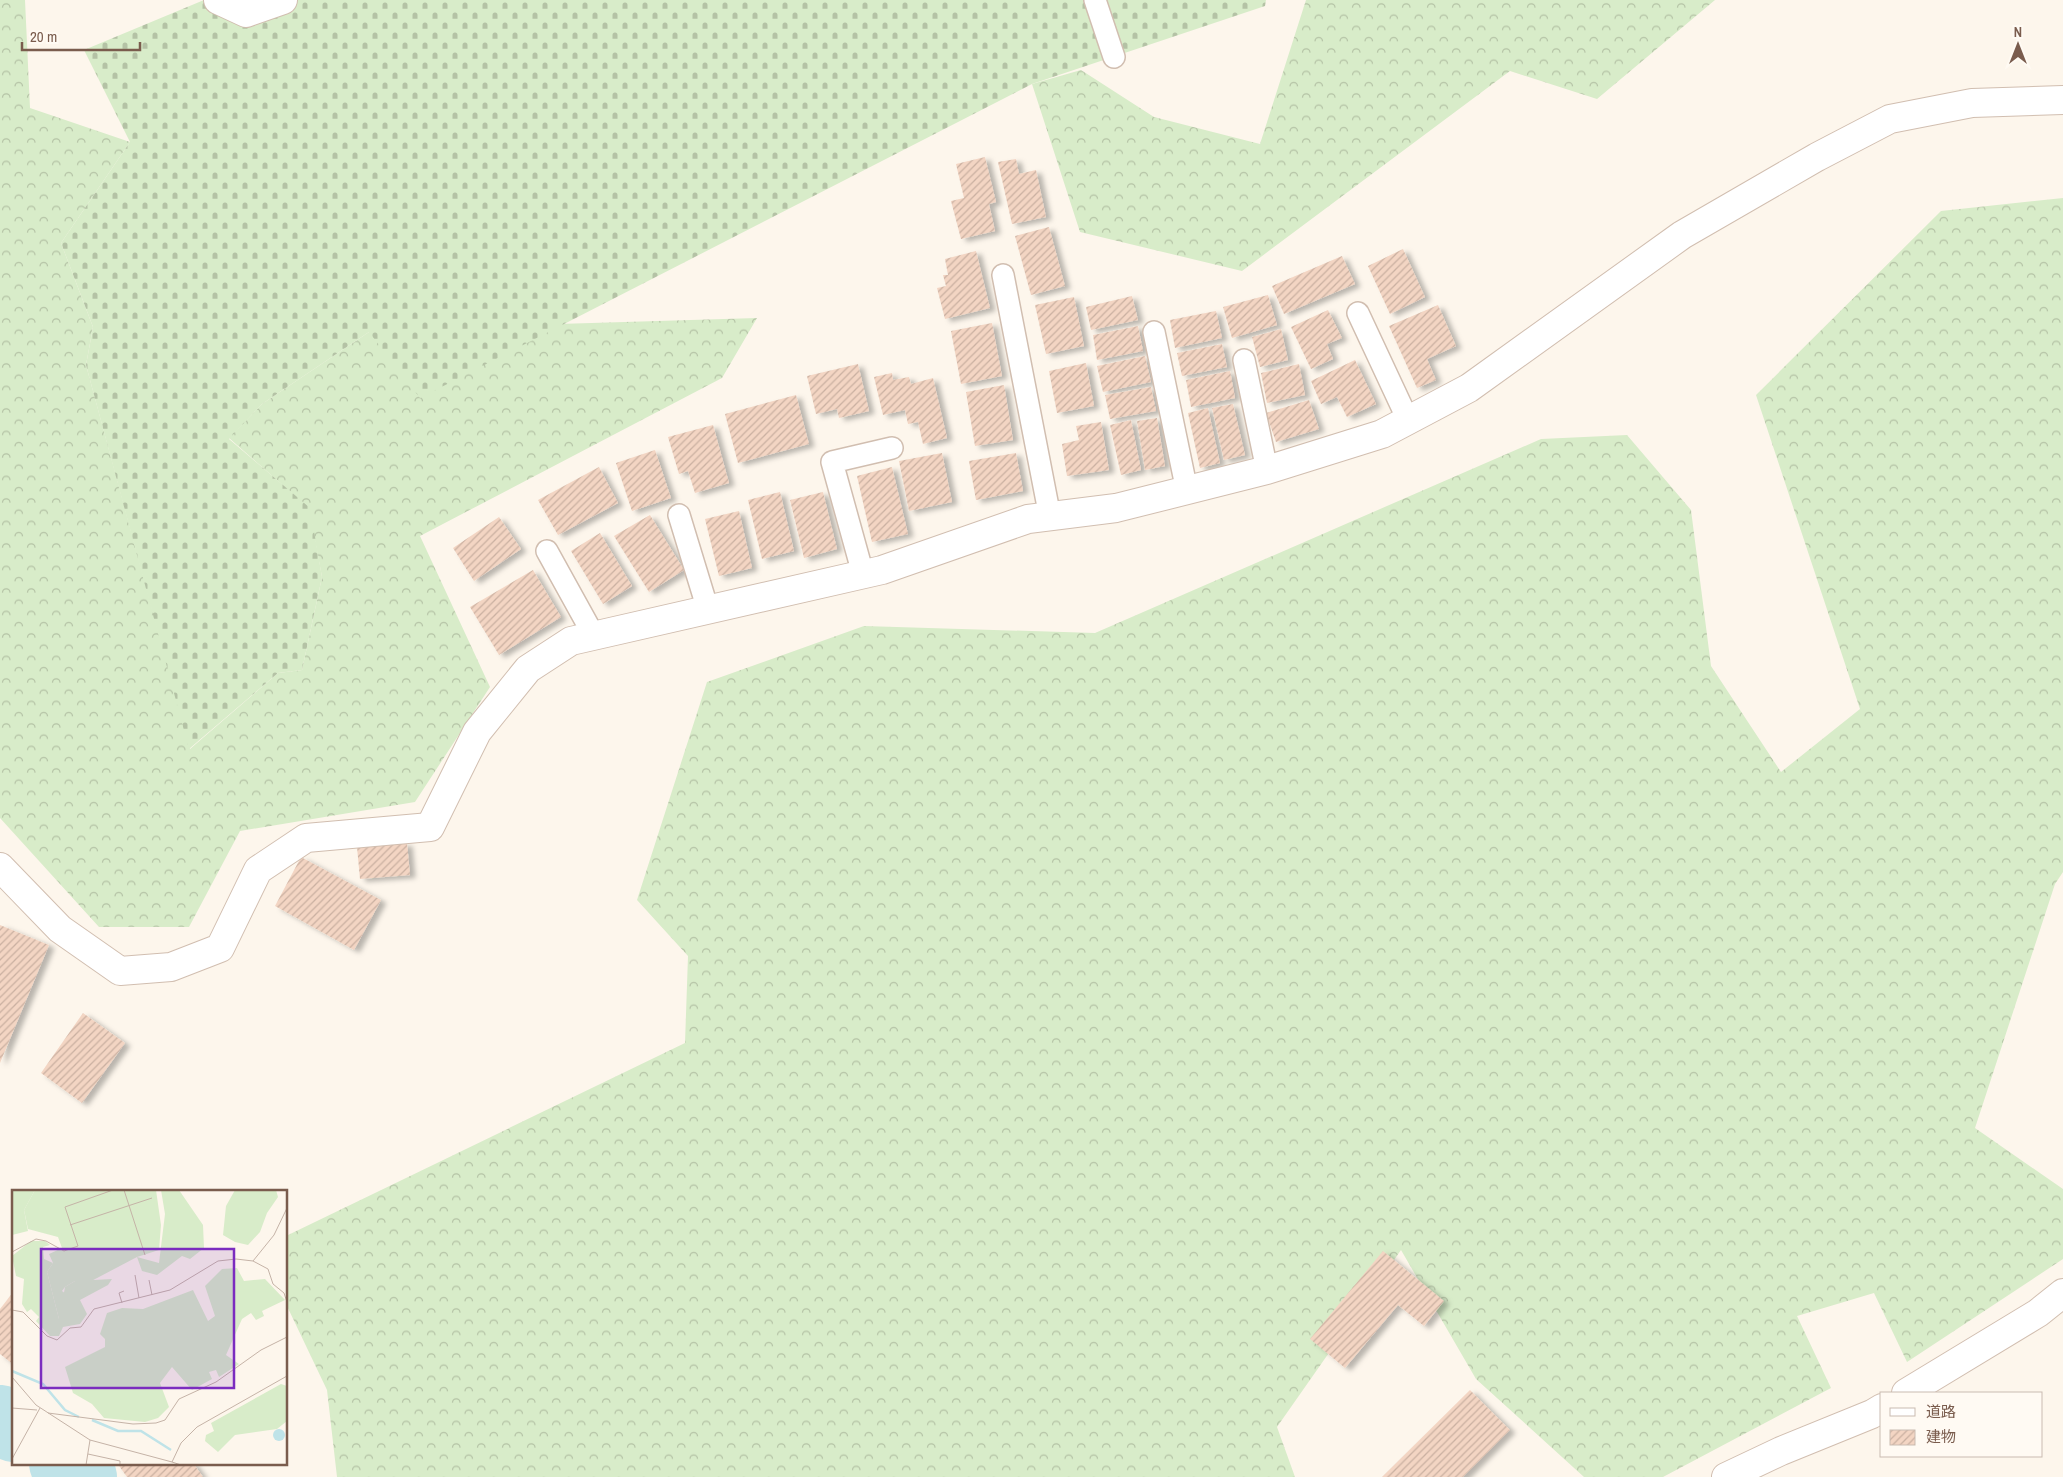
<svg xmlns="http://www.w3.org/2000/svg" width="2063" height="1477" viewBox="0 0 2063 1477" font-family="'Archivo Narrow','Noto Sans JP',sans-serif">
  <defs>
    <pattern id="forest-crowns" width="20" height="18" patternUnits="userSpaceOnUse" patternTransform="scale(1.25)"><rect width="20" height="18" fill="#d8ecc9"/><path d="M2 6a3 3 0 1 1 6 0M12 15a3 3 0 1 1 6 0" fill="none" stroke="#b4c2a5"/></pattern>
    <pattern id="cemetery-stones" width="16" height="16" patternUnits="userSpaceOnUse" patternTransform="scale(1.25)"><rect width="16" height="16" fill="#d8ecc9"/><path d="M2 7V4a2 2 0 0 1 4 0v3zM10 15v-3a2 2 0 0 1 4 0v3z" fill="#b4c2a5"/></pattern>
    <pattern id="building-hatch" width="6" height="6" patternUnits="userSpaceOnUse" patternTransform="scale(1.25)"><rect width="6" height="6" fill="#f3d5c3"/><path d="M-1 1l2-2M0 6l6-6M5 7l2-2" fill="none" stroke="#cab0a1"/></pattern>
    <filter id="shadow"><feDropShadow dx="5.5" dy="3" stdDeviation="2.5" flood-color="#0004"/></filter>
  </defs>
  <rect width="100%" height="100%" fill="#fdf6ec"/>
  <path fill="url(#forest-crowns)" d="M0 0H25L30 108 130 142 61 243 93 327 86 365 190 749 278 673 302 670 322 577 309 508 229 438 262 404 369 332 558 324 757 318 722 378 420 536 490 687 415 802 240 831 189 927H99L0 818Z
    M1306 0H1715L1597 99 1510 71 1242 271 1080 232 1032 84 1081 70 1154 117 1260 144Z
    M2063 198V872L2055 884 1975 1128 2063 1189V1259L1907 1362 1874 1293 1797 1316 1831 1388 1663 1477H1584L1476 1379 1401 1250 1277 1427 1295 1477H337L327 1390 286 1304V1236L685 1043 688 956 637 900 707 682 864 626 1095 633 1541 439 1627 435 1691 510 1711 666 1781 772 1860 709 1756 395 1941 211Z"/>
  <path fill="url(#cemetery-stones)" d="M204 0H1266L1265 6 1032 84 420 398 369 332 262 404 229 439 310 508 322 577 302 670 278 673 189 749 86 365 93 327 61 243 130 142 84 50Z"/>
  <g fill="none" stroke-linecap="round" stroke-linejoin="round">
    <path stroke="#bfe3e8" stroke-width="70" d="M0 1420 14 1427
      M64 1463 82 1477"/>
  </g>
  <path fill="url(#building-hatch)" filter="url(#shadow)" d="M985 157 996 202 989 204 995 231 961 239 951 201 964 198 956 164Z
    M1016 159 1019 174 1036 170 1046 217 1012 224 998 162Z
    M1049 227 1065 286 1031 295 1015 236Z
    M1403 249 1425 297 1390 314 1368 266Z
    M976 251 990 308 945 319 937 288 946 286 943 275H948L945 259Z
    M1342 256 1355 284 1284 314 1272 286Z
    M1268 295 1277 325 1232 338 1223 307Z
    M1132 296 1138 320 1091 330 1086 307Z
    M1074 297 1084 346 1046 354 1035 305Z
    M1438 305 1456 346 1427 359 1436 380 1417 388 1389 326Z
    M1328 310 1342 338 1327 344 1333 359 1311 369 1291 327Z
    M1216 311 1222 338 1175 348 1170 320Z
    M992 323 1002 376 961 384 951 331Z
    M1138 326 1143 351 1097 360 1093 335Z
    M1281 329 1288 360 1260 367 1252 337Z
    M1222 344 1227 367 1182 376 1177 353Z
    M1145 356 1151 382 1103 392 1097 366Z
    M1355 360 1376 404 1347 417 1337 397 1321 404 1311 381Z
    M1086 363 1094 406 1057 413 1049 371Z
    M858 364 869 411 839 418 837 409 816 414 807 376Z
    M1299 364 1305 395 1267 403 1261 373Z
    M1230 371 1235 398 1191 407 1186 380Z
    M892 373 893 380 909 377 911 384 933 378 947 438 923 444 918 422 908 424 905 410 883 415 874 377Z
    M1004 385 1013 440 975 446 966 392Z
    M1151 387 1156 411 1110 419 1105 395Z
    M796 395 809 444 738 463 725 414Z
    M1309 400 1319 429 1276 442 1266 413Z
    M1233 404 1245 455 1224 460 1212 408Z
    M1208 408 1220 463 1200 468 1188 413Z
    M1157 418 1165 466 1145 470 1137 421Z
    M1131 420 1141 470 1121 475 1110 425Z
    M1101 422 1109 470 1067 476 1062 444 1079 440 1076 426Z
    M713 425 729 483 695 493 688 471 679 474 668 437Z
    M655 450 671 498 632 511 616 463Z
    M942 453 952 502 909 511 899 461Z
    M1016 453 1023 491 976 500 969 461Z
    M599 467 618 503 558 535 538 500Z
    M892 467 908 534 872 542 857 476Z
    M780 492 794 551 762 559 748 500Z
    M823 492 837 549 804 558 790 500Z
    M739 511 752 568 719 576 705 519Z
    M650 515 684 570 649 592 614 536Z
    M499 517 521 549 474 581 453 548Z
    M600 533 632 586 603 604 571 551Z
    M533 570 561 617 499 655 470 607Z
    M407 843 410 875 360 879 357 847Z
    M301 857 381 900 354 950 275 906Z
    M0 925 49 945 0 1063Z
    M83 1013 125 1043 82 1103 41 1073Z
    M1383 1251 1444 1301 1424 1326 1398 1305 1345 1368 1310 1339Z
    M14 1291V1365L0 1354V1309Z
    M1470 1390 1510 1430 1463 1477H1382Z
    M117 1463H193L203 1477H127Z"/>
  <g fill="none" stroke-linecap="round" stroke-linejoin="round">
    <g stroke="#d1beb0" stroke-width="24">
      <path id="service" d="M1095 0 1114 57
        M1003 275 1050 517
        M1358 313 1408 420
        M1154 332 1187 491
        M1244 360 1267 470
        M679 515 708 610
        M547 551 594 636
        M863 574 832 462 892 448"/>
    </g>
    <g stroke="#d1beb0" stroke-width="30">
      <path id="minor" d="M218 0 246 13 283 0
        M0 867 60 929 120 971 171 967 220 948 258 870 306 838 430 827 477 732 528 669 571 641 882 570 1028 519 1116 508 1267 470 1382 434 1469 388 1682 235 1817 157 1890 119 1972 103 2063 100
        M1906 1393 2038 1313 2063 1293
        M1726 1477 1781 1451 1872 1414 1882 1408"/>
    </g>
    <use href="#service" stroke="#fff" stroke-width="21"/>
    <use href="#minor" stroke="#fff" stroke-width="28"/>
  </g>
  <g transform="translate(12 1190)">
    <rect width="275" height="275" fill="#fdf6ec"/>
    <path d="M0 0H23L12 20 16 41 0 45ZM149 0H167L191 35 192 58 178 69 170 66 145 85 130 81 125 67 147 73 153 24ZM223 0H264L266 7 255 23 248 42 236 55 223 52 211 45 214 16ZM19 51H33L38 55 31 57 32 69 41 73 35 82 47 129 53 97 63 91 100 89 96 95 68 110 75 124 68 134 51 137 47 146H38L24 131 27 127 19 119 15 122 10 114 12 89 4 86 0 66ZM225 78 232 91 253 89 273 110 250 121 252 126 244 130 239 123 230 129 214 165 227 174 207 187 204 180 197 182 200 189 180 200 160 177 148 193 157 217 146 228 133 232 92 228 80 214 61 203 53 177 93 157V149L88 144 95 123 110 118 131 119 181 100 196 131 203 126 193 96 210 79ZM269 194 275 196V231L265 239 223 245 206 262 193 251 194 245 202 241 199 233Z" fill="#d8ecc9"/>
    <path d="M23 0H144L149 35 147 60 125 67 68 97 63 91 53 97 50 101 58 107 59 113 57 122 47 129 35 82 41 73 37 64 50 58 46 47 16 39 12 20Z" fill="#d8ecc9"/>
    <path d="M261 245a6 6 0 1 1 12 0a6 6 0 1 1-12 0Z" fill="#bfe3e8"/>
    <path fill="none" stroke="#bfe3e8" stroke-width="2.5" d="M0 181 31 194 53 220 67 227M80 230 106 241H129L159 260"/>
    <path fill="none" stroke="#c5b3a7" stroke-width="1" d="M112 0 133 65M58 35 140 8M0 62 24 49 34 51 52 61 66 56 53 17 101 0M241 71 262 45 275 18M123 85 127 108M137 90 140 105M110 113 107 103 112 101M0 120 11 122 35 146 45 150 58 138 69 137 82 119 158 100 206 71 224 69 241 71 256 79 261 94 272 103 275 112M0 187 24 215 78 250 160 272M0 218 25 220M36 223 121 234 144 233 153 230 167 209 204 192 249 160 275 147M76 264 108 271V275M0 269 28 218M74 275 78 250M169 275 160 272 169 253 185 237 275 186"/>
    <path fill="#7b2cbf" fill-opacity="0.15" stroke="#7b2cbf" stroke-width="2.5" d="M29 59H222V198H29Z"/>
    <rect width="275" height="275" fill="none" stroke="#7a5c4d" stroke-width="2.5"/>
  </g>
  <rect x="1880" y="1392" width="162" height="65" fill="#fffaf3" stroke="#cabbb1"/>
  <rect x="1890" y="1408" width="25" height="8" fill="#ffffff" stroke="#cabbb1"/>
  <text x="1926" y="1417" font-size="15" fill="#7a5c4d">道路</text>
  <rect x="1890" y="1430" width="25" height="15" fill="url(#building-hatch)" stroke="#cabbb1"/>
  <text x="1926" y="1442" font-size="15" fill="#7a5c4d">建物</text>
  <g transform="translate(2018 45)" stroke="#fffaf3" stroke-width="4" paint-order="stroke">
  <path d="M0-4L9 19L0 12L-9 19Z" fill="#7a5c4d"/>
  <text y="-8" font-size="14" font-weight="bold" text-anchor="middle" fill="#7a5c4d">N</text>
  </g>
  <path d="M22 42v8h118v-8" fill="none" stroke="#7a5c4d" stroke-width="2.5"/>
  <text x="30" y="42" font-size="15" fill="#7a5c4d" stroke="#fffaf3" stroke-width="4" paint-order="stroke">20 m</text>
</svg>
